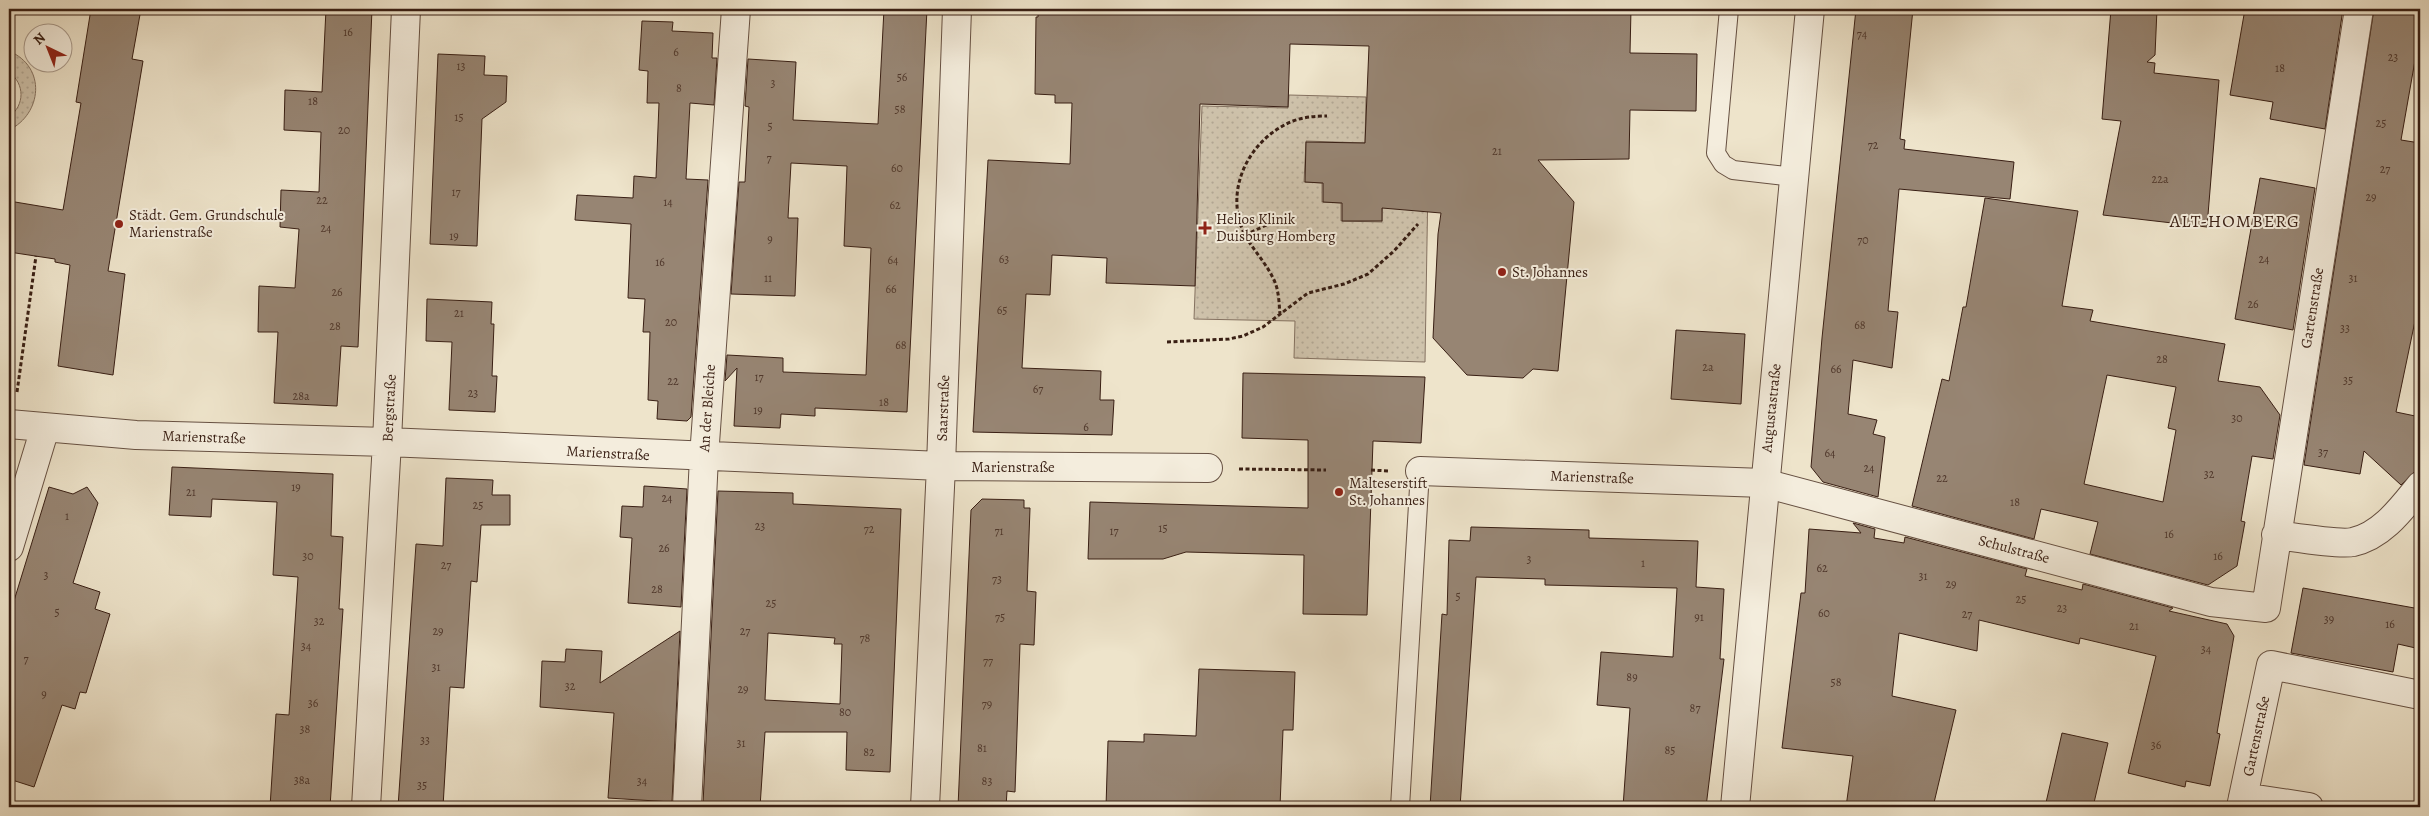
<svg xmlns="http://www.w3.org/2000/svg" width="2429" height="816" viewBox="0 0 2429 816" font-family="Alegreya,serif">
  <defs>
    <pattern id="park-dots" width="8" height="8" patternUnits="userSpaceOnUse" patternTransform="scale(1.25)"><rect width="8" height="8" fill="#cfc3ac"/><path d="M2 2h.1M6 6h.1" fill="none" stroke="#b2a793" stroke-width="1.8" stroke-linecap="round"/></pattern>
  </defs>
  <rect width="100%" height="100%" fill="#eee4cb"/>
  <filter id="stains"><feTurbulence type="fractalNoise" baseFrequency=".004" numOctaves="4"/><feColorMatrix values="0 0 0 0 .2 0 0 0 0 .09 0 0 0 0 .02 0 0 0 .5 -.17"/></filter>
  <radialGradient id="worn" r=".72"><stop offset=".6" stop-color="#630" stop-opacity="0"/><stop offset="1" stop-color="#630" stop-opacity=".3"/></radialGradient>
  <path fill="url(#park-dots)" stroke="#847160" d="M9 51C47 67 42 114 9 130V117C25 105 25 84 9 72Z
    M1289 95 1366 97 1365 143 1306 141 1304 182 1322 183V202L1341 203V221L1382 222 1383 181 1428 182 1425 362 1294 358 1295 321 1194 319 1202 106 1288 108Z"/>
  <path fill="#978573" stroke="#391f14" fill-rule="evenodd" d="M91 9H141L132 59 143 61 108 271 125 274 113 375 58 366 70 265 55 262V259L9 252V201L63 210 81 103 76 102Z
    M326 9H372L358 347 341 346 337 406 274 403 278 332H258L259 286 295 288 299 229 280 227 281 190 319 192 321 132 284 130 285 90 322 92Z
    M884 9H927L907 412 815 408V416L781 414 780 428 734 426 737 368 725 381 727 355 783 358V372L866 375 871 248 844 246 847 166 791 163 788 218H798L795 296 731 294 739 182H745L749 107 745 106 748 59 796 62 793 120 878 124Z
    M1038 9H1631L1630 53 1697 54 1696 111 1630 110 1629 159 1538 160 1574 202 1558 371 1533 369 1523 378 1467 375 1433 338 1438 234 1441 213 1382 208V221H1342V203L1323 202V183L1305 182 1306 142 1365 143 1369 46 1290 44 1288 107 1200 104 1195 286 1106 283 1107 258 1052 255 1050 295 1026 294 1022 368 1101 371 1100 400H1114L1112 435 973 432 988 160 1070 164 1072 103H1055V95L1035 94 1036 17H1038Z
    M1856 9H1913L1900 139 1905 140 1904 149 2014 162 2010 199 1899 189 1888 311 1898 312 1892 368 1853 360 1848 414 1877 420 1873 434 1885 437 1878 497 1823 482 1811 467 1822 338Z
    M2111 9H2157L2155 55 2147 62 2155 63 2154 73 2219 80 2207 227 2103 215 2121 121 2102 119Z
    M2245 9H2343L2325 129 2270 119 2273 102 2230 95Z
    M2374 9H2420V32L2401 140 2420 143V322L2415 321 2396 412 2420 417V471L2414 472 2401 485 2364 451 2360 474 2304 465Z
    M642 21 673 22 672 31 713 33 712 58H717L714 105 690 103 686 179 708 180 691 417 687 421 657 419 658 401 648 400 650 332H643L645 299 628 298 631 224 575 220 577 195 633 198 634 176 656 178 659 103H647L648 71 639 70Z
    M438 54 485 56 484 75 507 76 506 102 482 119 477 246 430 244Z
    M2260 178 2315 188 2293 330 2235 319Z
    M1985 198 2078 211 2062 306 2093 310 2090 321 2225 344 2218 381 2260 387 2280 415 2273 459 2252 456 2241 521 2245 522 2237 566 2208 585 2090 554 2098 522 2041 509 2034 539 1912 506 1942 379 1949 381 1963 307H1966ZM2107 375 2176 387 2168 428 2176 430 2163 502 2084 484Z
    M427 299 492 302 491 324H494L492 376H497L495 412 449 410 452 342 426 341Z
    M1676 330 1745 334 1741 404 1671 399Z
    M1243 373 1425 377 1421 443 1373 441 1367 615 1303 614 1304 555 1186 552 1163 559H1088L1090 502 1308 508V440L1242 438Z
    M172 467 333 474 331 536 343 537 339 609H343L330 807H270L276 714 289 715 298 577 273 575 277 502 212 499 211 517 169 515Z
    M446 478 493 480 492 495H510V525H481L477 582 471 581 464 688 450 687 443 807H398L416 544 443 546Z
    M644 486 687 489 681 607 628 603 632 538 620 537 622 506 643 507Z
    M49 487 73 494 87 487 98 503 73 583 100 592 95 609 110 614 86 693 80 692 75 709 62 705 34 787 9 779V617Z
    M718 491 793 493V504L901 509 890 772 846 770 847 732H765L760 807 703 804ZM768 633 835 638 834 644H842L840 704 765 700Z
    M982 499 1024 500V508H1030L1027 591 1036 592 1034 645 1020 644 1015 792 1007 791 1006 807H958L971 510Z
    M1853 523 1875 529 1874 538 1904 543 1905 537 2027 569 2025 576 2082 590 2083 584 2173 608 2169 611 2227 624 2234 636 2217 733 2220 734 2210 786 2186 781 2185 787 2128 773 2156 656 2080 638 2079 644 1979 620 1977 651 1899 633 1892 696 1956 710 1933 807H1846L1853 756 1782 748 1801 593H1805L1809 529 1861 533Z
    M1471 527 1589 530V538L1698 541 1696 587 1724 589 1720 659H1724L1706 807H1623L1630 708 1597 705 1601 652 1673 657 1677 588 1545 585V579L1476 577 1460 807H1430L1442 614 1447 615 1449 540 1470 541Z
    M2303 588 2420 609V649L2398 644 2393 672 2291 653Z
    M680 631 672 802 608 798 614 713 540 707 542 661 565 662 566 649 602 651 600 683Z
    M1199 669 1295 672 1293 730H1283L1280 807H1106L1108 741 1144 742V734L1196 736Z
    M2062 733 2108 743 2093 807H2045Z"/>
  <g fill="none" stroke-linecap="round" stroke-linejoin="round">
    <g stroke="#665042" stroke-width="20">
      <path id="service" d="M1729 9 1716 153 1723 164 1733 170 1794 177
        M1400 807 1420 471"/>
    </g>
    <g stroke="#665042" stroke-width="30">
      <path id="minor" d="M9 424 136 435 387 442 941 466 1208 468
        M1420 471 1764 483 2211 602 2266 608 2359 9
        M2276 535C2292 537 2340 545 2353 542 2382 536 2402 508 2420 486
        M9 547 45 428
        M2243 797 2309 807
        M366 807 387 442 406 9
        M687 807 704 457 736 9
        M925 807 941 466 957 9
        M2241 807 2271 665 2420 695"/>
    </g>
    <g stroke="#665042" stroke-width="30">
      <path id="tertiary" d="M1735 807 1810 9"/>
    </g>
    <path stroke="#391f14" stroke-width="3" stroke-dasharray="4 2.5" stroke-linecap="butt" d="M1245 235 1292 213
      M1280 315C1279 303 1279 289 1273 278 1263 257 1244 242 1239 219 1229 178 1255 136 1293 121 1304 117 1315 116 1327 116
      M1167 342 1229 339 1243 336 1263 327 1308 293 1344 284 1368 274 1394 251 1418 224
      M17 392 36 256
      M1239 469 1326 470
      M1371 470 1388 471"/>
    <use href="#service" stroke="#f4eddd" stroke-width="18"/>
    <use href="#minor" stroke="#f4eddd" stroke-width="28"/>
    <use href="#tertiary" stroke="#f4eddd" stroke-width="28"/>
  </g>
  <g fill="#8f2418" stroke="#f4eddd" stroke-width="2">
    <circle cx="119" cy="224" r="5"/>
    <path d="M1202.5 220.5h5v5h5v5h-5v5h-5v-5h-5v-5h5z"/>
    <circle cx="1502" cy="272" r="5"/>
    <circle cx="1339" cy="492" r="5"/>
  </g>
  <g text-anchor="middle" stroke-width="4" stroke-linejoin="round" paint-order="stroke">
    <g font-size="12" fill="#50382c">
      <text x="348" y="36">16</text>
      <text x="1862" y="38">74</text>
      <text x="676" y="56">6</text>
      <text x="2393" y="61">23</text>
      <text x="461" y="70">13</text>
      <text x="2280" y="72">18</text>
      <text x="902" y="81">56</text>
      <text x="773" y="87">3</text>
      <text x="679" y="92">8</text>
      <text x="313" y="105">18</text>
      <text x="900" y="113">58</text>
      <text x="459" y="121">15</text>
      <text x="2381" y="127">25</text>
      <text x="770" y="130">5</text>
      <text x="344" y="134">20</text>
      <text x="1873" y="149">72</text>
      <text x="1497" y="155">21</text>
      <text x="769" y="162">7</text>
      <text x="897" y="172">60</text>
      <text x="2385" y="173">27</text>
      <text x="2160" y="183">22a</text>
      <text x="456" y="196">17</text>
      <text x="2371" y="201">29</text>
      <text x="322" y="204">22</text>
      <text x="668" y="206">14</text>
      <text x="895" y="209">62</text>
      <text x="326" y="232">24</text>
      <text x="454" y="240">19</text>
      <text x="770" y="243">9</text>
      <text x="1863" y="244">70</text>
      <text x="1004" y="263">63</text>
      <text x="2264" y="263">24</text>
      <text x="893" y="264">64</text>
      <text x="660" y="266">16</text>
      <text x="768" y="282">11</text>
      <text x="2353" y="282">31</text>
      <text x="891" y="293">66</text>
      <text x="337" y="296">26</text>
      <text x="2253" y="308">26</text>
      <text x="1002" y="314">65</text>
      <text x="459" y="317">21</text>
      <text x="671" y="326">20</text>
      <text x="1860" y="329">68</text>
      <text x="335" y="330">28</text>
      <text x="2345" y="332">33</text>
      <text x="901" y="349">68</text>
      <text x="2162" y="363">28</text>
      <text x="1708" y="371">2a</text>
      <text x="1836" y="373">66</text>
      <text x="759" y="381">17</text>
      <text x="2348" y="384">35</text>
      <text x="673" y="385">22</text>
      <text x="1038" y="393">67</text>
      <text x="473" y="397">23</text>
      <text x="301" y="400">28a</text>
      <text x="884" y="406">18</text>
      <text x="758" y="414">19</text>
      <text x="2237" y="422">30</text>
      <text x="1086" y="431">6</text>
      <text x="2323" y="456">37</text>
      <text x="1830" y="457">64</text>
      <text x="1869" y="472">24</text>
      <text x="2209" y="478">32</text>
      <text x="1942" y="482">22</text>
      <text x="296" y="491">19</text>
      <text x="191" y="496">21</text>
      <text x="667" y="502">24</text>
      <text x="2015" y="506">18</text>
      <text x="478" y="509">25</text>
      <text x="67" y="520">1</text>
      <text x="760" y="530">23</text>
      <text x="1163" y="532">15</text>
      <text x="869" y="533">72</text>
      <text x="999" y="535">71</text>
      <text x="1114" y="535">17</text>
      <text x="2169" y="538">16</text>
      <text x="664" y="552">26</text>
      <text x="308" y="560">30</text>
      <text x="2218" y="560">16</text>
      <text x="1529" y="563">3</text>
      <text x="1643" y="567">1</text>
      <text x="446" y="569">27</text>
      <text x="1822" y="572">62</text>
      <text x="46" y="579">3</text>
      <text x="1923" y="580">31</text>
      <text x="997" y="583">73</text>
      <text x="1951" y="588">29</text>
      <text x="657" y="593">28</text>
      <text x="1458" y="600">5</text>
      <text x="2021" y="603">25</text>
      <text x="771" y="607">25</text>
      <text x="2062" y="612">23</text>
      <text x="57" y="616">5</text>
      <text x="1824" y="617">60</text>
      <text x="1967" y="618">27</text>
      <text x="1000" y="621">75</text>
      <text x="1699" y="621">91</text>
      <text x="2329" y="623">39</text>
      <text x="319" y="625">32</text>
      <text x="2390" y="628">16</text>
      <text x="2134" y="630">21</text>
      <text x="438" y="635">29</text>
      <text x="745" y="635">27</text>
      <text x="865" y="642">78</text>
      <text x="306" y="650">34</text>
      <text x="2206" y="653">34</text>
      <text x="26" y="663">7</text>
      <text x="988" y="665">77</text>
      <text x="436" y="671">31</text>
      <text x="1632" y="681">89</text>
      <text x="1836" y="686">58</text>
      <text x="570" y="690">32</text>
      <text x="743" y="693">29</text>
      <text x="44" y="698">9</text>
      <text x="313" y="707">36</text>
      <text x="987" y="708">79</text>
      <text x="1695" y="712">87</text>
      <text x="845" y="716">80</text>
      <text x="305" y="733">38</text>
      <text x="425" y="744">33</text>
      <text x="741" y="747">31</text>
      <text x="2156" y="749">36</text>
      <text x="982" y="752">81</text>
      <text x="1670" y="754">85</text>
      <text x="869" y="756">82</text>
      <text x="302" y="784">38a</text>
      <text x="642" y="785">34</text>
      <text x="987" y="785">83</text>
      <text x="422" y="789">35</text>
    </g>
    <g font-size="15" fill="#391f14" stroke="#f4eddd" text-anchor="start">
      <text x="129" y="220">Städt. Gem. Grundschule<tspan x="129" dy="17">Marienstraße</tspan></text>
      <text x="1216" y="224">Helios Klinik<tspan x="1216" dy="17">Duisburg Homberg</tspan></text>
      <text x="1512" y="277">St. Johannes</text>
      <text x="1349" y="488">Malteserstift<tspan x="1349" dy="17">St. Johannes</tspan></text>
    </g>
    <g font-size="15" fill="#391f14" stroke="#f4eddd">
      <text transform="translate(2312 308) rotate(-81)" y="5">Gartenstraße</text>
      <text transform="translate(389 408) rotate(-87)" y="5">Bergstraße</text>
      <text transform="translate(707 408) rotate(-86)" y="5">An der Bleiche</text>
      <text transform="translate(943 408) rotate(-88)" y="5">Saarstraße</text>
      <text transform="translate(1771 408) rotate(-84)" y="5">Augustastraße</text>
      <text transform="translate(204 437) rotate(2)" y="5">Marienstraße</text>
      <text transform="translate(608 453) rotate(3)" y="5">Marienstraße</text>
      <text x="1013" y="472">Marienstraße</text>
      <text transform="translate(1592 477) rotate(2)" y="5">Marienstraße</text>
      <text transform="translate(2014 549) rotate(15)" y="5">Schulstraße</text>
      <text transform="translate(2256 736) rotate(-78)" y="5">Gartenstraße</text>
    </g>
    <g font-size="18" letter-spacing="1" fill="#391f14" stroke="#f4eddd">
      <text x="2235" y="227">ALT-HOMBERG</text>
    </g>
  </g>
  <rect width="2429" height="816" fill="none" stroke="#eee4cb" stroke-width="30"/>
  <rect x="10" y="10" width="2409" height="796" fill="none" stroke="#391f14" stroke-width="2.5"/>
  <rect x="15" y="15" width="2399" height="786" fill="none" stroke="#391f14"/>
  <g transform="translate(48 48) rotate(317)"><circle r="24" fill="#f4eddd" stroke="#a99b8d"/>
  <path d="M0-4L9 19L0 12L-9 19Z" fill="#8f2418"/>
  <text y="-8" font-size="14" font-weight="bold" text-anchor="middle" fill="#391f14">N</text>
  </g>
  <rect width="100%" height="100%" filter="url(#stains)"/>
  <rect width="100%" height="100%" fill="url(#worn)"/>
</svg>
